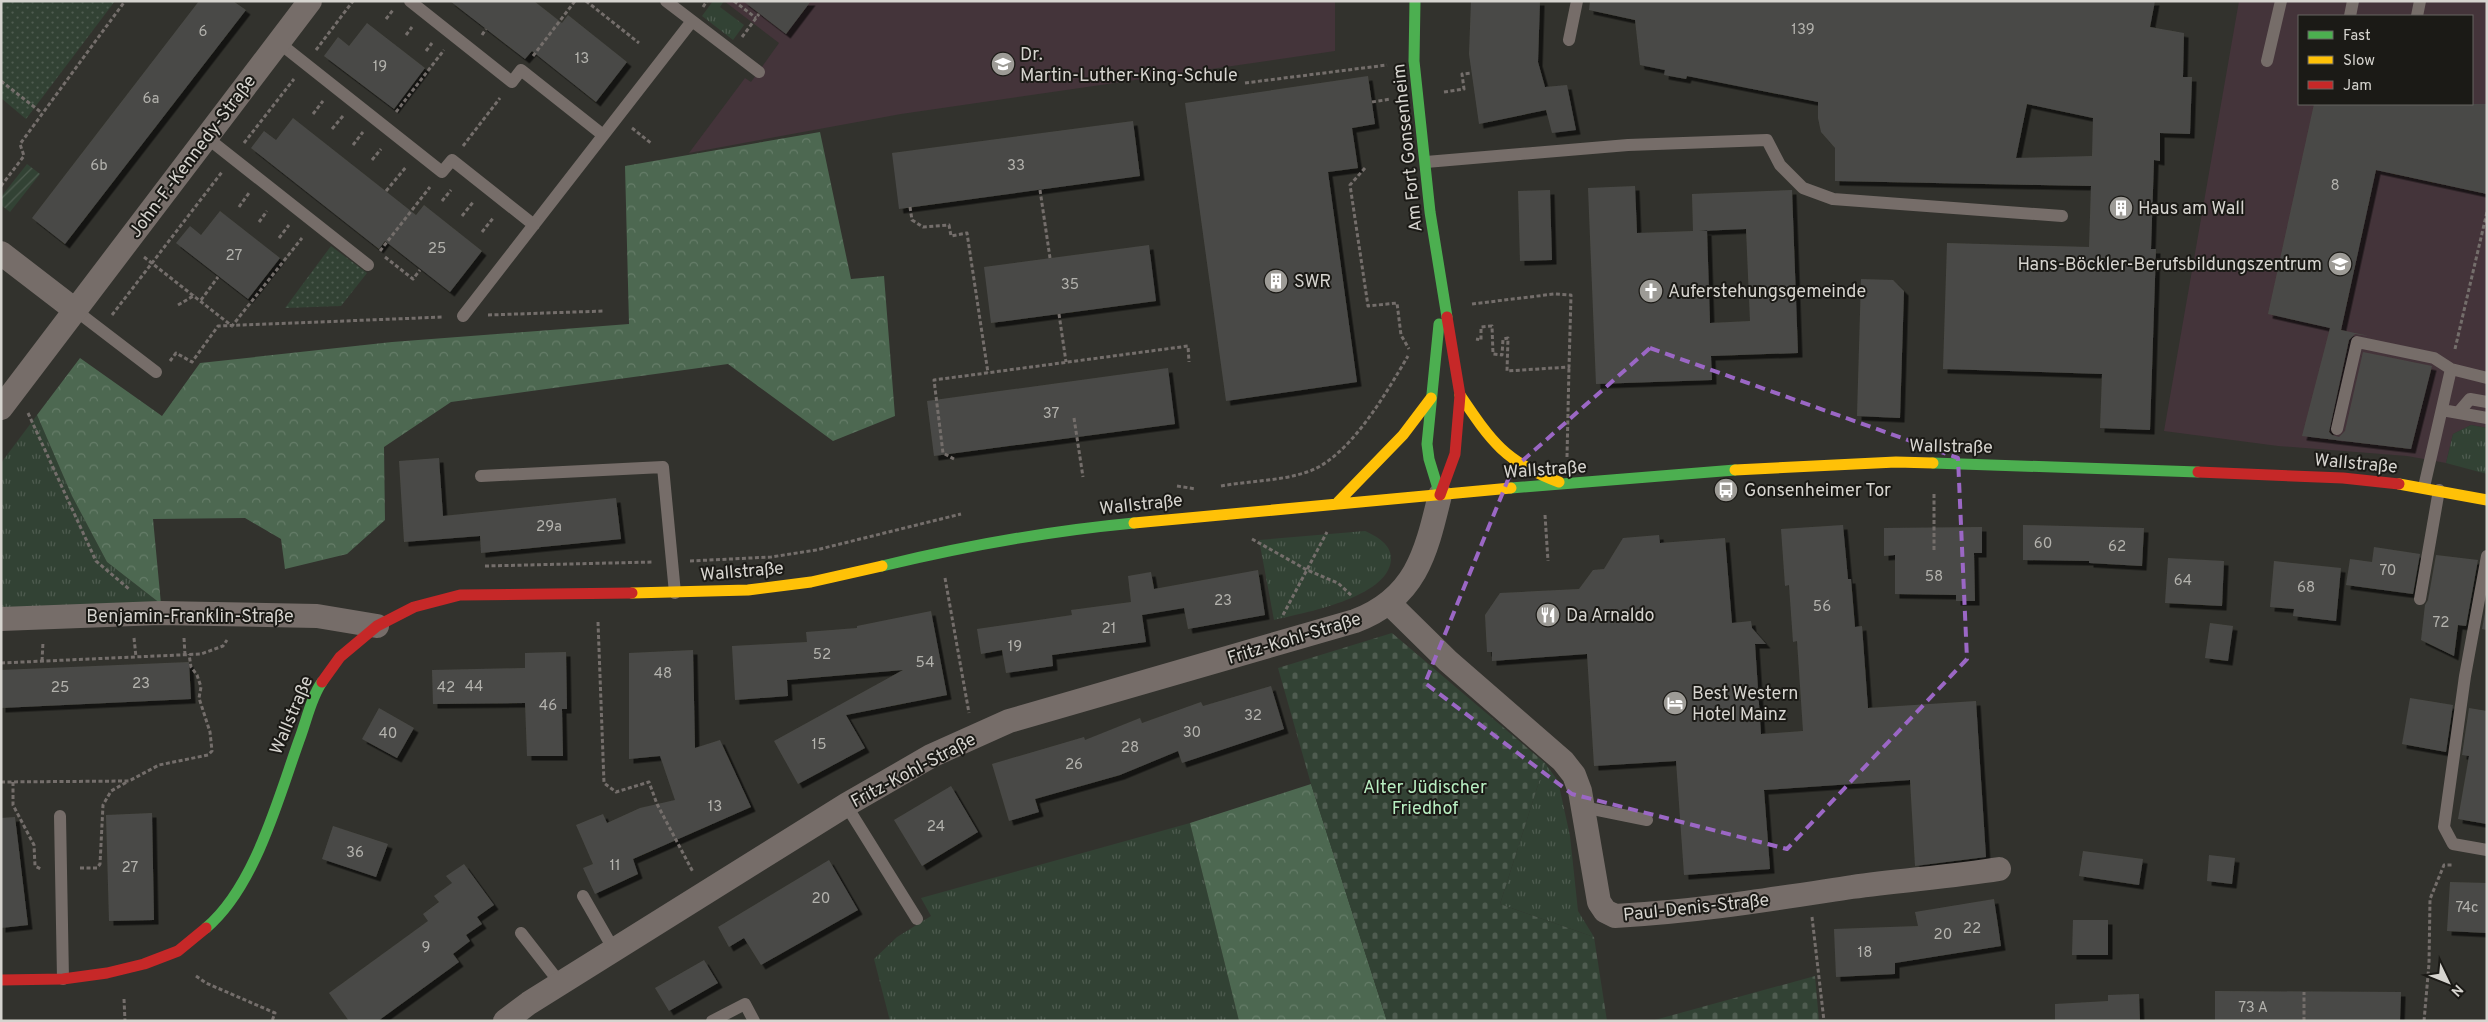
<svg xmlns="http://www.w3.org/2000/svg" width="2488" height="1022" viewBox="0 0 2488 1022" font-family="Overpass,sans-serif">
  <defs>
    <pattern id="grass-tufts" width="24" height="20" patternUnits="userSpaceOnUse" patternTransform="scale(1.25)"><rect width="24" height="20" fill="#324234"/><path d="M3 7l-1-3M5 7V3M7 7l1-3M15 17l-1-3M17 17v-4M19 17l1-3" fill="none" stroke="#4f5c50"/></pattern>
    <pattern id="forest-crowns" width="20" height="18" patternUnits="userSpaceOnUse" patternTransform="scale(1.25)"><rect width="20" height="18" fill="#4d6851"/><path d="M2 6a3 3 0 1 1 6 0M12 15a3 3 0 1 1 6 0" fill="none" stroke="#667d69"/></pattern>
    <pattern id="cemetery-stones" width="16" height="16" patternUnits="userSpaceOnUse" patternTransform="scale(1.25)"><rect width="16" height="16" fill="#324234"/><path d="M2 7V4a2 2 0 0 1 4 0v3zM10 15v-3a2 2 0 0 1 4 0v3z" fill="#4f5c50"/></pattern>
    <pattern id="park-dots" width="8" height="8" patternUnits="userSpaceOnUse" patternTransform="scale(1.25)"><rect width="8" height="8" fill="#324234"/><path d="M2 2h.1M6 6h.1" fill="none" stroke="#4f5c50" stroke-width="1.8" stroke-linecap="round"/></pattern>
    <pattern id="garden-furrows" width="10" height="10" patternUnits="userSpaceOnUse" patternTransform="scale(1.25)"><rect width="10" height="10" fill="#324234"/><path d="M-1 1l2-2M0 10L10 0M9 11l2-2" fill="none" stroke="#4f5c50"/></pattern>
    <filter id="shadow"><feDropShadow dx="4.5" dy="4.5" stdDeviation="0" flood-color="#0009"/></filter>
  </defs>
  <rect width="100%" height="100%" fill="#32322d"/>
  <path fill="#44343a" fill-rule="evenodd" d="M724 1H1335V51L901 114 689 153 745 78 751 82 779 43Z
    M2239 1H2487V428L2471 425 2453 434 2446 463 2407 456 2278 446 2164 431ZM2299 16H2472V104H2299Z"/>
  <path fill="url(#grass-tufts)" d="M713 1H724L720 7 744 25 733 40 702 16Z
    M37 415 72 496 107 562 161 604 1 610V463Z
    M2471 425 2487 428V474L2446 463 2453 434Z
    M1365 531C1378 537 1392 545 1391 560 1388 598 1303 613 1274 620L1259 540Z
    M1545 763 1558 781 1570 836 1578 911 1594 937 1500 904Z
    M1190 823 1239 1021H890L874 959 897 937 931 916 921 898Z"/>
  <path fill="url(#forest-crowns)" d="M820 132 851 279 884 276 895 416 833 441 728 364 451 402 384 447 385 520 347 554 285 569 281 539 245 518 153 519 161 604 107 562 72 496 37 415 80 358 162 416 200 363 392 342 629 324 625 166Z
    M1311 784 1387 1021H1239L1190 823Z"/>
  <path fill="url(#cemetery-stones)" d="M1392 633 1545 763 1500 904 1594 937 1607 1021H1387L1311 784 1278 668Z
    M1815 976 1819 1021H1651Z"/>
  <path fill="url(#park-dots)" d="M1 1H115L26 119 1 98Z
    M331 246 367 273 341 306 285 308Z"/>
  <path fill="url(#garden-furrows)" d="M27 164 40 174 10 212 1 205V197Z"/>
  <path fill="#4a4a46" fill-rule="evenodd" filter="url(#shadow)" d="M199 1H233L246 10 65 244 32 218Z
    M450 1H534L562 23 568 15 627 62 596 102 532 51 525 59Z
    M743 1H811L786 34Z
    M1471 1H1540L1538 62 1545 87 1567 85 1576 130 1552 133 1546 110 1479 124 1469 54Z
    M1590 1H2155L2150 27 2184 33 2183 77H2192L2190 134 2160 133V161L2154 160 2151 249H2156L2150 430 2100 428 2102 374 1943 369 1947 243 2089 247 2091 186 1835 181V148L1821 132 1818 118V102L1687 76 1686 79 1664 75 1665 70 1640 65 1635 20 1589 10ZM2027 104 2093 118 2092 156 2016 158Z
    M367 23 425 68 394 109 324 56 338 37 349 46Z
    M1368 76 1375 124 1352 128 1358 168 1328 172 1357 382 1226 401 1185 103Z
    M2314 104H2487V194L2376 170 2341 330 2369 336 2355 334 2349 340 2329 432 2332 435 2339 437 2345 431 2363 352 2432 366 2411 449 2302 436 2330 328 2268 314Z
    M293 118 416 215 424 205 482 251 450 292 385 241 379 249 251 148 264 131 276 140Z
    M1133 121 1140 176 899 209 892 153Z
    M1635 186 1637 233 1693 231 1692 194 1792 190 1798 353 1711 356 1712 380 1596 384 1588 188ZM1746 229 1750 321 1710 323 1707 230 1699 231Z
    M1550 190 1552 260 1520 261 1518 191Z
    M220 211 280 258 248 299 176 243 190 226 201 235Z
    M1149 245 1156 301 991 323 984 267Z
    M1861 279 1893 280 1904 291 1900 418 1857 416Z
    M1168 368 1175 424 934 456 927 401Z
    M439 458 443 516 616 498 621 539 481 553 480 536 404 542 399 461Z
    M1843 525 1848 579H1851L1855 627 1862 626 1868 708 1976 701 1986 857 1915 866 1910 780 1764 790 1770 869 1684 875 1676 761 1594 766 1587 654 1492 661V652H1487L1485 615 1500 593 1579 589 1593 570 1604 569 1623 538 1659 535 1660 543 1725 538 1732 623 1751 621 1752 628 1766 644H1755L1761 734 1803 731 1797 641 1793 642 1789 585 1785 586 1781 529Z
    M2023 525 2144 528 2142 566 2089 563V561L2023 560Z
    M1982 527V553H1974L1975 601H1956V595L1895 594V555L1884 556V528Z
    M2374 547 2420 554 2413 594 2346 585 2350 559 2372 562Z
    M2436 555 2478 560 2466 626 2458 625 2454 656 2421 640 2425 605 2428 600Z
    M2168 558 2224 561 2222 606 2165 603Z
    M2274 561 2341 568 2336 621 2293 616 2294 609 2270 607Z
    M1258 570 1265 615 1188 629 1184 608 1142 615 1146 642 1052 655 1053 666 1006 673 1002 650 981 654 977 629 1072 615 1071 610 1131 602 1128 576 1151 572 1154 589Z
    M2487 602V630L2482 629Z
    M931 611 947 695 846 715 865 748 798 784 774 741 903 670 787 680 788 696 735 700 732 646 807 642 806 632 857 628V626Z
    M2210 623 2233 626 2228 661 2205 658Z
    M693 650 695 748 720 740 751 807 633 859 638 874 595 894 583 868 593 864 576 825 603 814 607 823 640 808 675 800 660 756 629 759V653Z
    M566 652 567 709H562L563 756H527L525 703 433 704 432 670 525 668V653Z
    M189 662 191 699 1 708V670Z
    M1271 686 1284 729 1182 763 1178 751 1120 775 1035 799 1039 812 1009 821 992 764 1084 737 1085 740 1140 718 1142 723 1201 702 1203 706Z
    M2410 698 2453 705 2446 752 2402 744Z
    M379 708 414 728 397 758 362 739Z
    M2469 708 2487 711V824L2458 819 2469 756 2462 755Z
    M951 786 978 832 922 866 894 820Z
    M152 813 154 920 109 921 106 815Z
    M15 817 28 925 1 928V818Z
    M333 826 388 844 376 877 322 859Z
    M2083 851 2143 859 2139 885 2079 876Z
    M2209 855 2235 858 2232 884 2207 881Z
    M829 860 858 910 761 965 744 938 729 947 718 927Z
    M464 864 494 905 477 917 482 924 466 935 470 941 453 954 459 962 378 1021H349L329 993 428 921 423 914 439 902 434 896 452 883 446 876Z
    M2450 882 2487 883V933L2447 931Z
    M1994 899 2001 946 1895 963V974L1836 977 1834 929 1918 926 1915 912Z
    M2073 920H2108V955H2072Z
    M704 960 718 983 669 1011 655 988Z
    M2215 991 2401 992 2400 1021H2215Z
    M2139 994 2140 1021H2055V1004L2108 1001V995Z"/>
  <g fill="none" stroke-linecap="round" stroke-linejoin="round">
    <path stroke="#746e6b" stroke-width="3" stroke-dasharray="4 2.5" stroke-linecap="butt" d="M586 1 639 43
      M734 1 756 18
      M555 2V1
      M703 7 707 1
      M386 19 393 10
      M406 35 412 27
      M482 35 486 29
      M742 37 759 14
      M316 50 353 1
      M426 51 432 43
      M533 56 575 1
      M1 81 42 113
      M1245 83 1387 65
      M1444 92 1464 89 1462 74 1472 73
      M1372 102 1391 99
      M396 112 444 50
      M313 114 323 101
      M632 128 652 144
      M332 129 343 116
      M244 143 294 79
      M353 145 363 132
      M463 146 500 98
      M372 160 381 149
      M1365 168 1350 185 1368 306 1397 303 1401 335 1409 349
      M1 186 24 156 20 144 125 1
      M1040 190 1050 258
      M386 191 406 167
      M442 201 451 190
      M239 207 249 193
      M910 207 912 220 923 227 949 225 951 236 967 233 988 373
      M462 216 474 201
      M259 222 267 211
      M482 232 494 217
      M279 238 289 225
      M380 251 430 187
      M144 257 232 326 302 238
      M385 257 413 279 420 270
      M201 300 218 277
      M1472 304 1554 294 1571 295 1569 367 1507 371 1508 338 1503 339 1502 355 1493 354 1492 326 1481 327V340L1476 339
      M178 305 195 295
      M1059 314 1066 362
      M112 315 222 172
      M488 315 604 311
      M2455 349 2487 212
      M170 361 176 353 192 362 218 326 444 317
      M28 413 96 561 129 589
      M1074 418 1083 477
      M1567 457 1569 367
      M954 459 943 453 934 380 1188 346 1189 362
      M1177 486 1196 489
      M1221 486C1248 481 1278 481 1304 473 1348 461 1386 393 1408 356
      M1545 515 1548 561
      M1252 539 1307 570 1338 583 1352 596
      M1934 550V492
      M690 561 771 557 816 550 961 514
      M485 566 653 562
      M945 578 969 713
      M1283 615 1327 532
      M598 622 604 783 616 792 649 782 657 804 693 872
      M134 638 136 657
      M184 638 185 655
      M42 661 43 642
      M1 663 201 654 223 646 227 640
      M1 782 129 781 159 765 208 755 212 751 210 732 199 698 201 687 197 675 191 667 189 654
      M13 782V805L34 845 35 866 41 869
      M80 868H97L100 864 103 805 111 791 127 782
      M1812 917 1824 1021
      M196 976 206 983 275 1013 272 1021
      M124 999 125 1021
      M2304 1021V992
      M2424 1021 2429 964 2430 899 2444 865H2453"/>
    <path stroke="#766d69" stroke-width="12" d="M410 1 512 82 521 70 603 135
      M666 1 759 72
      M2350 16 2353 1
      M2417 16 2420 1
      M1569 40 1577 1
      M278 42 442 172 452 160 534 225
      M2267 61 2281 1
      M206 137 368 265
      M1426 162 1628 145 1767 140 1780 165 1803 188 1833 199 2062 216
      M75 310 156 372
      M463 316 692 21
      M2442 410 2487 418
      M2458 413 2470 399 2487 402
      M2337 429 2357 342 2434 358 2451 369 2487 378
      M481 476 663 467 675 593
      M2424 487 2451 369
      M2487 556 2465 676 2444 827 2453 844 2487 850
      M2420 599 2439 490
      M846 805 917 919
      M1583 807 1647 820
      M60 816 63 979
      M583 896 614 950
      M521 933 560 983
      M712 1021 745 1004 754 1021"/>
    <path stroke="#766d69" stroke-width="24" d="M1 253 75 310
      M1 408 310 1
      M1389 603 1448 661 1563 761 1574 775 1580 791 1599 902 1605 911 1615 916C1695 912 1773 899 1852 887 1901 880 1950 877 1999 869
      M1 619 160 613 317 616 377 626
      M505 1021 529 1003 846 805 931 756 1009 721 1355 621C1416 598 1426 553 1440 495"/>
    <path stroke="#4caf50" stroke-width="11" d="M1415 1 1414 61 1430 212 1447 317
      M1439 324 1427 444 1429 459 1440 495
      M1933 463 2198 472
      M1511 488 1735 470
      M882 566C965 546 1049 531 1134 523
      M206 928C256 886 279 795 301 735 307 718 312 696 322 682"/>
    <path stroke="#ffc107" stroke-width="11" d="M1460 395C1491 441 1505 462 1559 482
      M1735 470 1896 462 1933 463
      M2399 484 2487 500
      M1338 502 1403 435 1431 398
      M1134 523 1511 488
      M632 593 748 590 811 582 882 566"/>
    <path stroke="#c62828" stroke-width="11" d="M2198 472 2343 478 2399 484
      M1440 495 1455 454 1460 395 1447 317
      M322 682 340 657 377 626 414 607 460 595 632 593
      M1 980 63 979 107 973 144 964 178 951 206 928"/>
  </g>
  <path fill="none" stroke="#9b67c5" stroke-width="4" stroke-dasharray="10 6" stroke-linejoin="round" d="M1650 348 1958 458 1967 659 1787 849 1572 794 1425 683 1512 470Z"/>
  <defs>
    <g id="school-disc" transform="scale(1.25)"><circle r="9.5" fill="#9d9b96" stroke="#1b1a16"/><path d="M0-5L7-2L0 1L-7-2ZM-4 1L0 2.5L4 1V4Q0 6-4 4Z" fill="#fff"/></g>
    <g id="building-disc" transform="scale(1.25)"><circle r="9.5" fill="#9d9b96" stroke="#1b1a16"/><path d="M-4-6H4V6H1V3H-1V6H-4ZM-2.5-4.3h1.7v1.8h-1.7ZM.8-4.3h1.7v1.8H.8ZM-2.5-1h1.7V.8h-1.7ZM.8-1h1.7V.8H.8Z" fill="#fff"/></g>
    <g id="church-disc" transform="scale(1.25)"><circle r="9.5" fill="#9d9b96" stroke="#1b1a16"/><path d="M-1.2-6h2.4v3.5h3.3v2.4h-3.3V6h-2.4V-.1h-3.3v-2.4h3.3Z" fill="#fff"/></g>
    <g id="bus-disc" transform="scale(1.25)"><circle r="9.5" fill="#9d9b96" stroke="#1b1a16"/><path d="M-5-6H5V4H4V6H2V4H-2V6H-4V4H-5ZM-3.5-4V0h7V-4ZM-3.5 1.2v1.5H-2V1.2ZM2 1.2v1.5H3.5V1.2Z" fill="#fff"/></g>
    <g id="restaurant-disc" transform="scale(1.25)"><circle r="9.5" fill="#9d9b96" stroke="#1b1a16"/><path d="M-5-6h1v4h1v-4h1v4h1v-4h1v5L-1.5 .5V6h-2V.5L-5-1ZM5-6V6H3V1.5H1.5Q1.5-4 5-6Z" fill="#fff"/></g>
    <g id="hotel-disc" transform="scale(1.25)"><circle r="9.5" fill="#9d9b96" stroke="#1b1a16"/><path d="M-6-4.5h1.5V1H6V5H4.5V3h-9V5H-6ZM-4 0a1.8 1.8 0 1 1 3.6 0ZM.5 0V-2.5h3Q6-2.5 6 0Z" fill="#fff"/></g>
  </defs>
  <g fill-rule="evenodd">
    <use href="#school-disc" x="1003" y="64"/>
    <use href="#building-disc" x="2121" y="208"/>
    <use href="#school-disc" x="2340" y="264"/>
    <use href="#building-disc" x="1276" y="281"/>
    <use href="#church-disc" x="1651" y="291"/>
    <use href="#bus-disc" x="1726" y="490"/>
    <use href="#restaurant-disc" x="1548" y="615"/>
    <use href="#hotel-disc" x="1675" y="703"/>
  </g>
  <g text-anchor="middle" stroke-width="4" stroke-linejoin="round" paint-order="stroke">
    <g font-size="15" fill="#b3b2ad">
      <text x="1803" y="34">139</text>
      <text x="203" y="36">6</text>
      <text x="582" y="63">13</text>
      <text x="380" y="71">19</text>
      <text x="151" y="103">6a</text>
      <text x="99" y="170">6b</text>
      <text x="1016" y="170">33</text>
      <text x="2335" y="190">8</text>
      <text x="437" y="253">25</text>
      <text x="234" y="260">27</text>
      <text x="1070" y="289">35</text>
      <text x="1051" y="418">37</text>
      <text x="549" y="531">29a</text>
      <text x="2043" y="548">60</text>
      <text x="2117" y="551">62</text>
      <text x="2388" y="575">70</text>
      <text x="1934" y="581">58</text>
      <text x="2183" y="585">64</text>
      <text x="2306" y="592">68</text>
      <text x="1223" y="605">23</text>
      <text x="1822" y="611">56</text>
      <text x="2441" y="627">72</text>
      <text x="1109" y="633">21</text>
      <text x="1015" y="651">19</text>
      <text x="822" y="659">52</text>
      <text x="925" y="667">54</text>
      <text x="663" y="678">48</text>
      <text x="141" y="688">23</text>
      <text x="474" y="691">44</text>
      <text x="60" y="692">25</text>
      <text x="446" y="692">42</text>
      <text x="548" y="710">46</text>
      <text x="1253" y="720">32</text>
      <text x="1192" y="737">30</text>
      <text x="388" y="738">40</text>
      <text x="819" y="749">15</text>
      <text x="1130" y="752">28</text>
      <text x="1074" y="769">26</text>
      <text x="715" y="811">13</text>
      <text x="936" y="831">24</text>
      <text x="355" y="857">36</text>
      <text x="615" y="870">11</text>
      <text x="130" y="872">27</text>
      <text x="821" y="903">20</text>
      <text x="2467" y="912">74c</text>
      <text x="1972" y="933">22</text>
      <text x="1943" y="939">20</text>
      <text x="426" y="952">9</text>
      <text x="1865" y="957">18</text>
      <text x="2253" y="1012">73 A</text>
    </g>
    <g font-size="18" fill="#d6d4cf" stroke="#1b1a16" text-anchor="start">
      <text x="1020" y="60">Dr.<tspan x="1020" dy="21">Martin-Luther-King-Schule</tspan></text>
      <text x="2138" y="214">Haus am Wall</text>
      <text x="2322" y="270" text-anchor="end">Hans-Böckler-Berufsbildungszentrum</text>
      <text x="1294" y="287">SWR</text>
      <text x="1668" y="297">Auferstehungsgemeinde</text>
      <text x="1744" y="496">Gonsenheimer Tor</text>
      <text x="1566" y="621">Da Arnaldo</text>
      <text x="1692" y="699">Best Western<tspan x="1692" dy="21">Hotel Mainz</tspan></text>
    </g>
    <g font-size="18" fill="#d6d4cf" stroke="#1b1a16">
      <text transform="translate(1407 148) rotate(-96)" y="6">Am Fort Gonsenheim</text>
      <text transform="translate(192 156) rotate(-53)" y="6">John-F.-Kennedy-Straße</text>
      <text transform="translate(1951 446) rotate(1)" y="6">Wallstraße</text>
      <text transform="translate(2356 463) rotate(5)" y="6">Wallstraße</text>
      <text transform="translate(1545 469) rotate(-4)" y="6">Wallstraße</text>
      <text transform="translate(1141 504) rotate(-6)" y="6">Wallstraße</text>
      <text transform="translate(742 571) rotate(-5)" y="6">Wallstraße</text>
      <text x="190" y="622">Benjamin-Franklin-Straße</text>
      <text transform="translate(1294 638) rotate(-17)" y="6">Fritz-Kohl-Straße</text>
      <text transform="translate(291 715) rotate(-67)" y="6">Wallstraße</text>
      <text transform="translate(913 770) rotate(-28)" y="6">Fritz-Kohl-Straße</text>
      <text transform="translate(1696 907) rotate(-6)" y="6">Paul-Denis-Straße</text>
    </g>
    <g font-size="18" fill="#b8eec1" stroke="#1b1a16">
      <text x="1425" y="793">Alter Jüdischer<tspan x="1425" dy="21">Friedhof</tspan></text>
    </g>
  </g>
  <rect width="2488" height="1022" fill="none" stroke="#d6d4cf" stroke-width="5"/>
  <rect x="2298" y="15" width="175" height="90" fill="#1b1a16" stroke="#666460"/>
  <rect x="2308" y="31" width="25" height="8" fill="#4caf50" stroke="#666460"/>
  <text x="2343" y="40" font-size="15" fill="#d6d4cf">Fast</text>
  <rect x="2308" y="56" width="25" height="8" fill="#ffc107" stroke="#666460"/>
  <text x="2343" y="65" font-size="15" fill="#d6d4cf">Slow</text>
  <rect x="2308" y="81" width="25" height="8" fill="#c62828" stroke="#666460"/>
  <text x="2343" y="90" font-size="15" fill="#d6d4cf">Jam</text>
  <g transform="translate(2448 982) rotate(133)" stroke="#1b1a16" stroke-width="4" paint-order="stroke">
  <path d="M0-4L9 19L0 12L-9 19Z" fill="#d6d4cf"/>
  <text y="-8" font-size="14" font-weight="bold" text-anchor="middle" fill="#d6d4cf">N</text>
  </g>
</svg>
